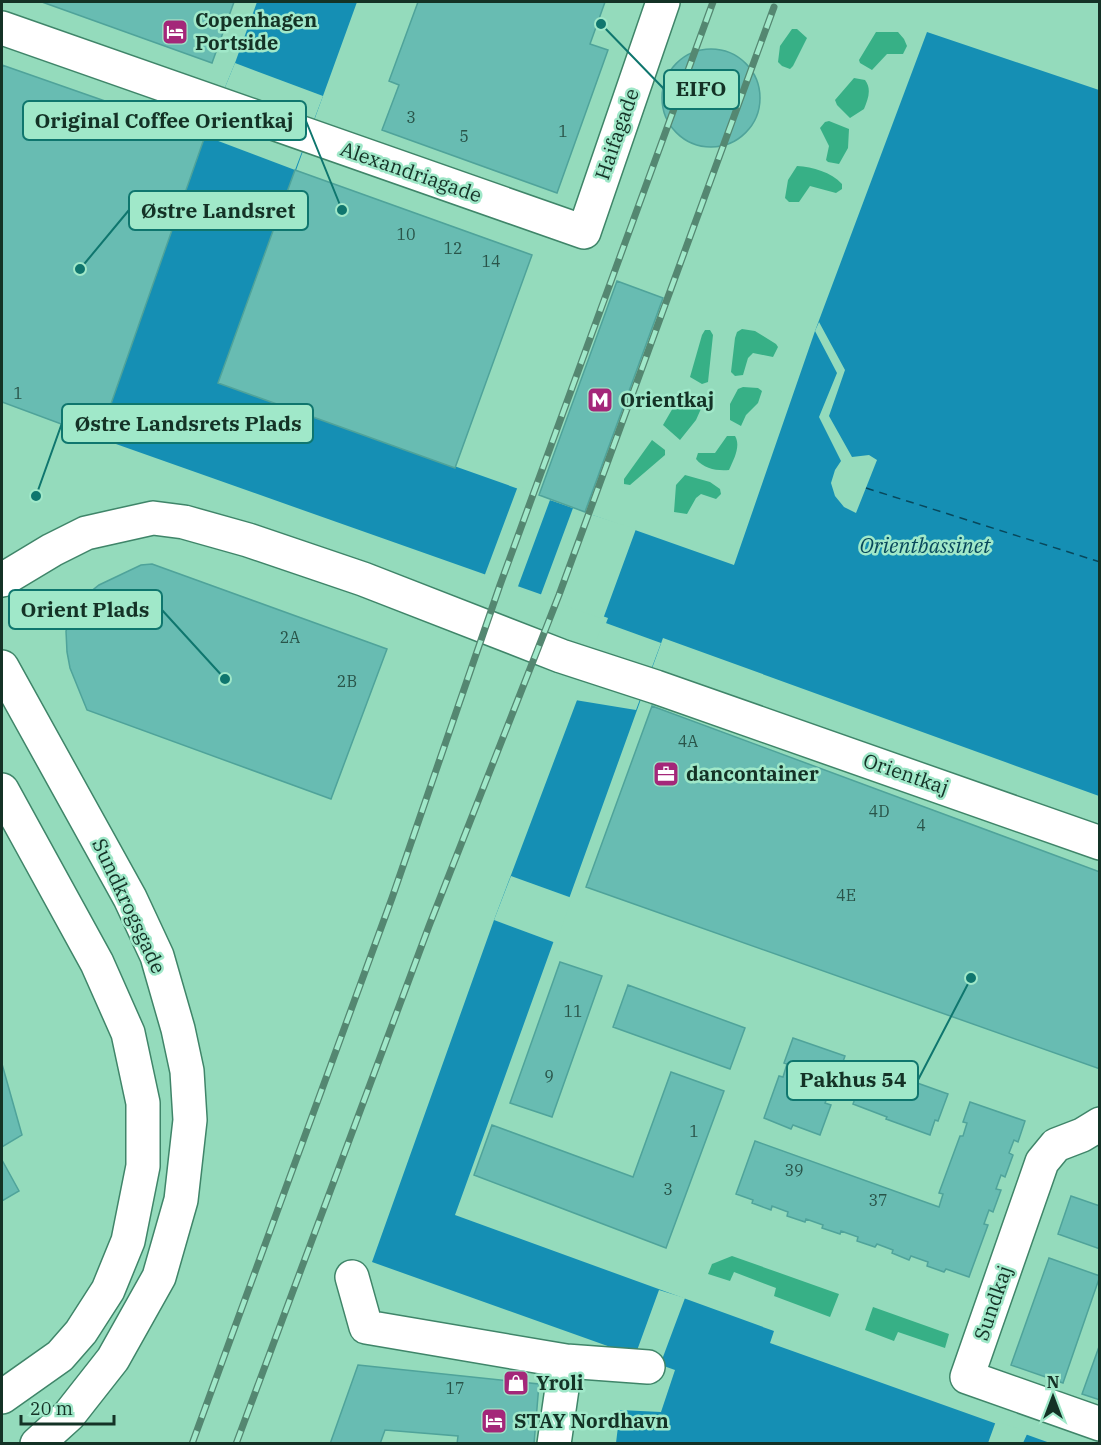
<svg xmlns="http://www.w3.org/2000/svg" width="1101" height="1445" viewBox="0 0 1101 1445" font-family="'IBM Plex Serif',serif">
  <rect width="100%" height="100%" fill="#94dbbc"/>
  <path fill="#37b086" d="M792 29H797L807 38 793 66 790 69 782 66 778 62 780 46Z
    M876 32H898L904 39 907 46 903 54H887L872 70 860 63 859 60Z
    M854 78 865 80C872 89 868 99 864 109L850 118 837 105 835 100Z
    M829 121 849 129 848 148 839 164 828 162 826 160 829 146 820 128 825 122Z
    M797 166C813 167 831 172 842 184V189L836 193 810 186 799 202H789L785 198 788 180Z
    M742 329 755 331 776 344 778 347 773 357 753 353 748 358 743 375 735 376 731 372 735 338 737 332Z
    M705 330H710L713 335 708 382 702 384 690 377 702 335Z
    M743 387 758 388 762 391 758 403 746 415 741 426 730 420V404L738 389Z
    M685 393 701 399 704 402 696 420 680 440 663 425 681 394Z
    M727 436H735C741 446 734 459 729 470 717 471 704 469 696 459L698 453H715Z
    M652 440 665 450V455L630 485 624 484V479Z
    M685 475 710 482 720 489 721 494 716 499 701 494 696 498 687 514 674 512 676 485Z
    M732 1256 839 1294 830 1317 774 1296 776 1288 734 1272 730 1281 708 1274 712 1264Z
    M873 1307 949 1334 945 1348 898 1332 894 1341 865 1330Z"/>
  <path fill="#158fb4" d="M257 2H357L219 383 734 565 815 331 927 32 1099 90V796L663 638 455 1215 774 1331 770 1343 1050 1443H616L620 1410 661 1412 675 1370 372 1262 494 920 608 618 99 438 205 136 235 63Z"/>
  <path fill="#94dbbc" d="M235 63 323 96 295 170 205 136Z
    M819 322 845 370 829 416 852 457 869 455 877 460 856 513 844 507 835 496 831 483 835 470 841 461 819 417 837 373 815 331Z
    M518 486 594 512 593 515 636 529 603 619 540 597 573 508 560 502 550 500 517 589 484 577Z
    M603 622 661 643 636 710 575 700Z
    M511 876 572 898 556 943 494 920Z
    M659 1290 685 1298 660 1365 635 1356Z
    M996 1421 1028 1432 1023 1443H988Z"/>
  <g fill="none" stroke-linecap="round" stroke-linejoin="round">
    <path stroke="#08485c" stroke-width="1.5" stroke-dasharray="8 6" stroke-linecap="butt" d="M866 488 1100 562"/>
  </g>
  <path fill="#68bcb2" stroke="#4fa39a" stroke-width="1.5" d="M42 2H234L212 63Z
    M418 2H605L590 44 608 50 557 193 382 130 399 85 389 81Z
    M662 98a49 49 0 1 1 98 0a49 49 0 1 1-98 0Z
    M2 65 205 136 99 438 2 402Z
    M295 170 532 255 455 468 218 383Z
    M617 281 663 298 585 512 539 495Z
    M152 564 387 649 331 799 87 710 70 668 67 652 66 631 71 616 84 597 99 585 141 565Z
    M652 706 1100 872V1069L586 887Z
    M560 962 602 976 552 1117 510 1103Z
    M628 985 745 1028 730 1069 613 1027Z
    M793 1038 845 1056 832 1092 830 1091 825 1103 831 1105 820 1135 793 1125 791 1129 764 1118 779 1076 783 1077 787 1064 784 1063Z
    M2 1064 22 1135 2 1147Z
    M867 1065 948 1094 938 1121 935 1120 930 1135 886 1119 887 1117 853 1104Z
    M671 1072 724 1091 666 1248 474 1175 492 1125 633 1177Z
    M970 1102 1025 1121 1018 1142 1014 1140 1009 1153 1013 1155 1005 1177 1001 1175 996 1189 1001 1190 993 1212 989 1210 984 1224 988 1225 969 1277 946 1269 944 1272 927 1266 928 1262 911 1256 909 1260 892 1253 893 1250 877 1244 875 1247 857 1241 858 1237 841 1231 840 1234 822 1228 823 1225 806 1219 805 1222 787 1216 788 1212 772 1206 771 1210 752 1203 753 1200 736 1194 755 1141 939 1207 943 1194 939 1193 960 1136H963L967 1123 963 1122Z
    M2 1160 19 1191 2 1201Z
    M1071 1196 1100 1206V1249L1058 1234Z
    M1049 1258 1100 1276 1063 1383 1011 1365Z
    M1100 1344V1400L1082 1394Z
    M358 1365 539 1384 534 1444H457L458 1436 385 1430 380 1444H330Z"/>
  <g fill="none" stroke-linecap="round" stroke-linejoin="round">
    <g stroke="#3f8569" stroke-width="36">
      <path id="minor" d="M2 28 584 232 663 2
        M2 580 52 550 86 533 153 518 184 522 248 540 363 579 561 656 656 687 1100 843
        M2 667 130 898 157 956 178 1029 187 1071 190 1120 181 1200 159 1277 113 1359 69 1415 37 1444
        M2 790 97 963 128 1033 143 1103V1166L128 1241 108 1290 81 1332 60 1356 2 1397
        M1100 1124 1082 1135 1056 1145 1042 1162 967 1377 1100 1424
        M352 1277 366 1327 566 1361 648 1367
        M554 1444 566 1361"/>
    </g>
    <use href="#minor" stroke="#fff" stroke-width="33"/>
    <g stroke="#548771" stroke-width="7">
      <path id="rail" d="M192 1444 392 898 500 585 713 2
        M236 1444 429 926 559 595 774 7"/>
    </g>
    <use href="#rail" stroke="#a0e8c9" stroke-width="4.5" stroke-dasharray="14" stroke-linecap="butt"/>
  </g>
  <defs>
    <g id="hotel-square" transform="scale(1.35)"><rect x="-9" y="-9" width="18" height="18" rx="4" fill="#a42779" stroke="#a0e8c9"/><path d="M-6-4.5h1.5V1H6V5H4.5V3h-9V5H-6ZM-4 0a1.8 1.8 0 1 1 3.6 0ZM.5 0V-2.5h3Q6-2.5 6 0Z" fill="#fff"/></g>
    <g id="metro-square" transform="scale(1.35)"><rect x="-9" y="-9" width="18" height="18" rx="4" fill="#a42779" stroke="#a0e8c9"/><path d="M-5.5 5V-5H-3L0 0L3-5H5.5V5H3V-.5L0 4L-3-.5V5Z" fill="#fff"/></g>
    <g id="office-square" transform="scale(1.35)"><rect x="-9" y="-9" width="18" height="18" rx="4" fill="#a42779" stroke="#a0e8c9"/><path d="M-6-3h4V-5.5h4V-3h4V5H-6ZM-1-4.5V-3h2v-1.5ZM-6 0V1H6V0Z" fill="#fff"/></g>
    <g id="shop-square" transform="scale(1.35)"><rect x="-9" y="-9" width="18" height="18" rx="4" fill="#a42779" stroke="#a0e8c9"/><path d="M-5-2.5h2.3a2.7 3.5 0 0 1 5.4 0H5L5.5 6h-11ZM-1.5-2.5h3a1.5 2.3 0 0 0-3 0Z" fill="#fff"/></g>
  </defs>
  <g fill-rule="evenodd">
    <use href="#hotel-square" x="175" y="32"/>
    <use href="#metro-square" x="600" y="400"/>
    <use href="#office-square" x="666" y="774"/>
    <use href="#shop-square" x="516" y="1383"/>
    <use href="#hotel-square" x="494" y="1421"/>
  </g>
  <g text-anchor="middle" stroke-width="5" stroke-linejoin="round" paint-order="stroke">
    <g font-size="16" fill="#295449">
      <text x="411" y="123">3</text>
      <text x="563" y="137">1</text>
      <text x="464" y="142">5</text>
      <text x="406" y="240">10</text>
      <text x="453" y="254">12</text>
      <text x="491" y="267">14</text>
      <text x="18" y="399">1</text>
      <text x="290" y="643">2A</text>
      <text x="347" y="687">2B</text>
      <text x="688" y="747">4A</text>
      <text x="879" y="817">4D</text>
      <text x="921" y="831">4</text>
      <text x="846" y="901">4E</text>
      <text x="573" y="1017">11</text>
      <text x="549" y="1082">9</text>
      <text x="694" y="1137">1</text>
      <text x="794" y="1176">39</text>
      <text x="668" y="1195">3</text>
      <text x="878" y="1206">37</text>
      <text x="455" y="1394">17</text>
    </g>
    <g font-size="20" font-weight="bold" fill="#143226" stroke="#a0e8c9" text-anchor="start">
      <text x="195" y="27">Copenhagen<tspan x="195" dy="23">Portside</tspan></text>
      <text x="620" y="407">Orientkaj</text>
      <text x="686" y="781">dancontainer</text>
      <text x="536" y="1390">Yroli</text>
      <text x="514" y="1428">STAY Nordhavn</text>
    </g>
    <g font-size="20" fill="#143226" stroke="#a0e8c9">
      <text transform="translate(617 134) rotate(-71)" y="7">Haifagade</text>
      <text transform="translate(411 172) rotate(19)" y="7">Alexandriagade</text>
      <text transform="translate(906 774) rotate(19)" y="7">Orientkaj</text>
      <text transform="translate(129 906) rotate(65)" y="7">Sundkrogsgade</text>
      <text transform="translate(993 1303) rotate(-71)" y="7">Sundkaj</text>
    </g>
    <g font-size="21" font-style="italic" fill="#08485c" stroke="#a0e8c9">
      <text x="925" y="553">Orientbassinet</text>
    </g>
  </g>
  <path fill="none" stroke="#0f766e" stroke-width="2" d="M601 24L664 89M342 210L306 121M80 269L129 210M36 496L62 423M225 679L162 610M971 978L918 1080"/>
  <g fill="#0f766e" stroke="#a0e8c9" stroke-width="2">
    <circle cx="601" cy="24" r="6"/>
    <circle cx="342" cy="210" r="6"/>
    <circle cx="80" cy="269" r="6"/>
    <circle cx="36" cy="496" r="6"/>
    <circle cx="225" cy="679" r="6"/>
    <circle cx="971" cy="978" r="6"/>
  </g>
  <g fill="#a0e8c9" stroke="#0f766e" stroke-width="2">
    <rect x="664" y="70" width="75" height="39" rx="6"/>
    <rect x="23" y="101" width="283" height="39" rx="6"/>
    <rect x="129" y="191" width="179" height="39" rx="6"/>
    <rect x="62" y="404" width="251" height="39" rx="6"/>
    <rect x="9" y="590" width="153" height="39" rx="6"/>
    <rect x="787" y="1061" width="131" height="39" rx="6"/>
  </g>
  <g font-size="21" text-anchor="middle" font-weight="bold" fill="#143226">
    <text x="701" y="96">EIFO</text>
    <text x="164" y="128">Original Coffee Orientkaj</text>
    <text x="218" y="218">Østre Landsret</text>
    <text x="188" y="431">Østre Landsrets Plads</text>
    <text x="85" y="617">Orient Plads</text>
    <text x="853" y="1087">Pakhus 54</text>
  </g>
  <rect width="1101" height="1445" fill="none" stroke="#143226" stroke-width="6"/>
  <g transform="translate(1053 1397)" stroke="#a0e8c9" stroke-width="4.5" paint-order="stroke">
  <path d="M0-4.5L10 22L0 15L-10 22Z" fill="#143226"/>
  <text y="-9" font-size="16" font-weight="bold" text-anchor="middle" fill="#143226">N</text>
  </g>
  <path d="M21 1415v9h93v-9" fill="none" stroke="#143226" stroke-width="3"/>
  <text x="30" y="1415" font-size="18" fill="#143226" stroke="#a0e8c9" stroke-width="4.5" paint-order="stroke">20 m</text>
</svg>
